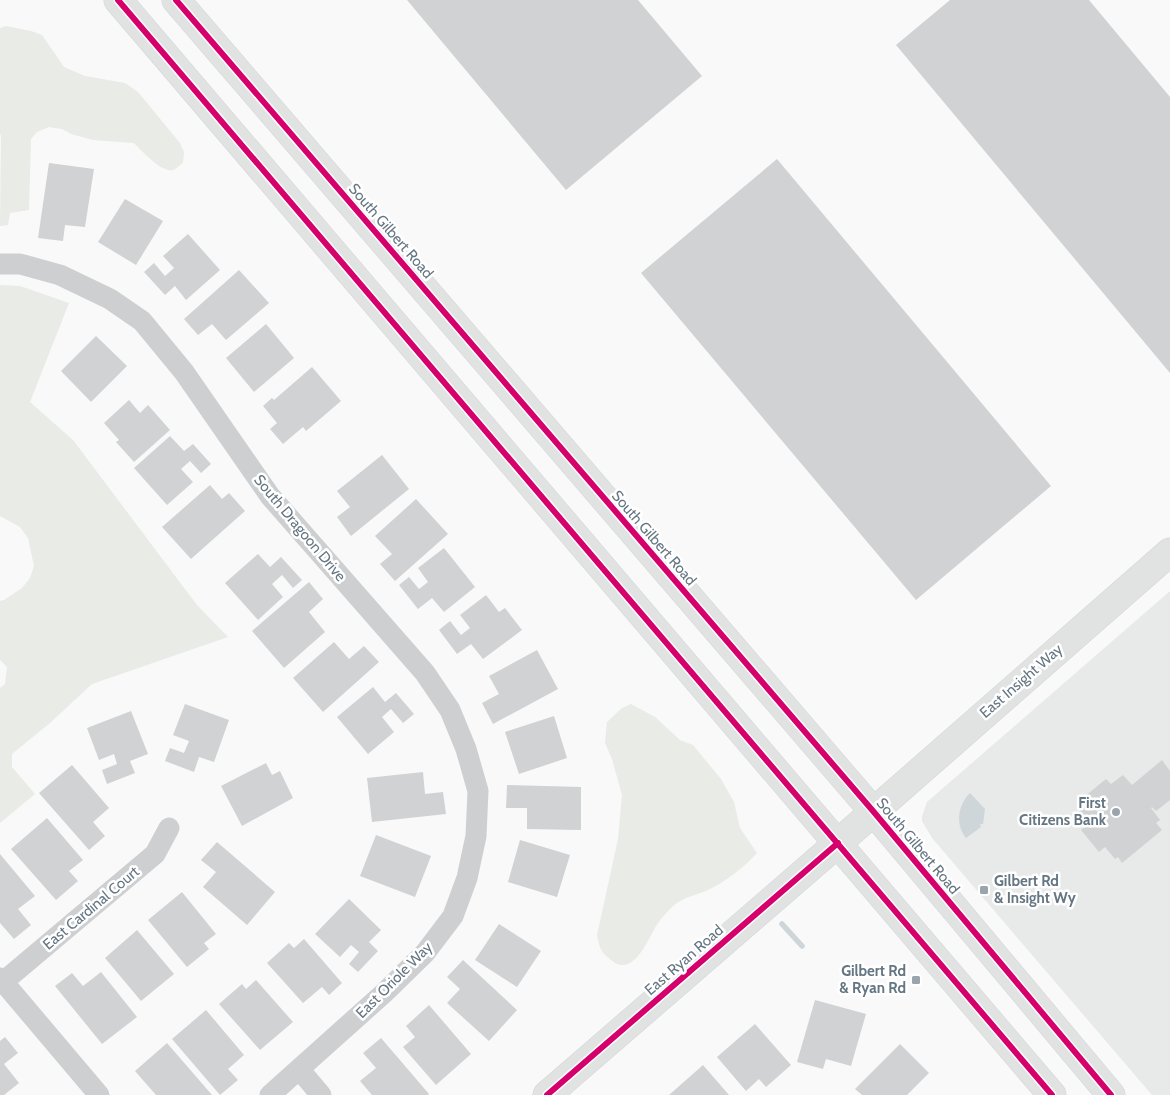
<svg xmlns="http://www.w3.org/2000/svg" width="1170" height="1095" viewBox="0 0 1170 1095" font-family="Cabin,sans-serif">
  <rect width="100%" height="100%" fill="#f9f9f9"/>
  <path fill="#e8e9e9" d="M1170 591V1095H1152L932 838 922 821V816L927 802Z"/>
  <path fill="#e8ebe6" d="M6 26 31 31 42 35 64 67 85 76 125 83 138 92 180 143 184 152 183 163C180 165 176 169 173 170 161 173 141 150 134 143L93 140 71 134 62 129 49 127 37 132 31 139 29 210 10 213 8 225 0 226 1 136 0 134V28Z
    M0 285 20 286 69 303 30 402 73 440 197 605 228 637 92 684 50 723 12 754V767L35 794 0 823V688L5 684 7 667 0 660V601L4 600 22 588 30 578 34 566 28 538 20 527 0 516Z
    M631 704 655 717 680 740 693 745 721 779 734 802 740 828 757 853C742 869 728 880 708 890 697 895 683 897 673 906 668 911 662 917 658 923 649 936 634 980 611 960 600 951 600 949 597 935L618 839 622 795 612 759 605 743 607 722 622 708Z"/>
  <path fill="#ced6d9" d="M970 793 985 809 983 824H980L981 827 966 838C955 824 958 805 970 793Z"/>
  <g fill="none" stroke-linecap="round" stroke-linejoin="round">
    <path stroke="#ced6d9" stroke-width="5.5" d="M782 924 802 946"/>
  </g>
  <path fill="#d0d2d3" d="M407 0H638L702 76 566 190Z
    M950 0H1089L1170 97V373L896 45Z
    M777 159 1051 486 916 600 641 273Z
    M49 163 94 169 85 227 65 225 63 241 38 238Z
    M125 199 163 221 136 265 98 242Z
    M188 234 220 270 186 300 175 286 165 295 144 272 154 263 165 276 174 268 163 256Z
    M239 270 269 303 226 340 212 324 198 335 184 319Z
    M266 324 294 358 254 392 226 358Z
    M96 336 127 366 91 402 61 371Z
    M312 367 341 401 306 431 303 427 283 444 270 429 277 423 263 406 272 398 274 400Z
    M129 400 140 413 148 405 170 430 134 462 116 442 119 440 104 423Z
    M170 436 184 451 193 444 211 464 201 473 190 461 181 469 193 482 167 505 134 468Z
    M382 455 409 489 351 536 337 517 350 507 337 491Z
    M210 485 222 499 229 493 245 511 191 559 162 527Z
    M416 499 448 534 395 581 380 564 392 554 375 536Z
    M444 548 475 587 444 612 432 598 418 609 399 585 409 577 419 589 428 582 418 568Z
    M258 554 270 567 281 557 302 580 293 588 282 575 272 584 283 597 258 620 225 583Z
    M309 582 323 599 309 612 325 632 284 668 252 631Z
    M486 595 499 612 505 608 522 630 483 659 471 644 457 654 439 630 450 621 461 635 470 628 460 615Z
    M334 642 349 659 364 646 379 662 323 712 293 678Z
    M537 650 558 689 493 724 482 703 499 694 489 676Z
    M373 687 385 702 396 693 414 714 403 723 391 709 382 717 394 732 368 754 337 717Z
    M185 704 229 720 214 762 199 757 194 772 165 761 170 748 184 753 189 741 173 735Z
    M131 711 148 754 130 761 135 773 107 784 102 770 117 764 114 754 99 760 87 728Z
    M554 716 567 758 519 774 505 732Z
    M1162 760 1170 771V800L1156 811 1152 807 1151 808 1160 820 1156 823 1162 830 1122 863 1118 857 1115 859 1105 847 1099 852 1081 830 1087 825 1077 813 1089 803 1084 797 1106 779 1111 784 1123 775 1132 785Z
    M266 763 272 775 280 771 293 798 242 826 221 786Z
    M72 765 109 808 93 822 105 836 89 850 39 793Z
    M423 772 425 794 443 792 446 814 372 822 367 778Z
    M507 785 581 787V830L527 829V808H506Z
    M47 818 83 860 69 871 78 881 56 900 11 849Z
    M376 835 431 856 415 897 360 876Z
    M520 840 570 855 557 897 508 882Z
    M217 842 275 892 247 925 203 887 216 872 201 860Z
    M0 854 35 896 18 909 31 925 14 939 0 923Z
    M182 892 216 934 204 943 209 949 187 967 148 920Z
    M349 899 381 930 369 942 378 951 358 972 349 964 359 952 351 945 340 957 315 934Z
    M499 924 541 951 517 987 475 960Z
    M137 930 174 974 141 1001 105 958Z
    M304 939 342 983 329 995 322 987 303 1003 267 963 289 943 294 948Z
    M463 960 517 1010 489 1041 447 1003 460 989 447 977Z
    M101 972 137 1017 102 1044 55 986 72 973 83 986Z
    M256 980 293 1022 260 1050 219 1004 242 984 246 989Z
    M815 1000 866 1014 851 1066 826 1059 823 1069 797 1062Z
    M429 1005 471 1054 436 1085 403 1047 415 1037 406 1026Z
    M206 1010 244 1055 228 1069 238 1080 220 1095 172 1039Z
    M755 1024 791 1065 766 1087 759 1079 746 1091 717 1057Z
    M5 1037 18 1053 4 1064 19 1083 4 1095H0V1041Z
    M381 1038 429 1094 428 1095H372L360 1081 376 1068 363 1053Z
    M167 1043 212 1095H156L135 1071Z
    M900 1044 929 1073 907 1095H862L855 1089Z
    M703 1065 729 1095H669Z"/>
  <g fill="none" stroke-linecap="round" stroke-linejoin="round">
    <g stroke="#d5d6d7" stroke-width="29">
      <path id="secondary" d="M547 1095 838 843 1170 552"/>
    </g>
    <g stroke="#d5d6d7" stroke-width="29">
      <path id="primary" d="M118 0 1052 1095
        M176 0 873 811 1111 1095"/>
    </g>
    <path stroke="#cecfd0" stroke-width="21" d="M0 264H20L60 275 110 299 142 321 184 372 270 496 425 673 450 710 466 749 478 791 476 836 467 878 453 916 425 953 384 993 270 1095
      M0 978 99 1095
      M3 982 155 854 169 828
      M299 1069 321 1095"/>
    <use href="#secondary" stroke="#e1e2e2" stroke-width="28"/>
    <use href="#primary" stroke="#e1e2e2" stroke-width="28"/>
    <g stroke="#fff" stroke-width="9">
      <path id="cycleway" d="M118 0 1052 1095
        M176 0 873 811 1111 1095
        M547 1095 838 843"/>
    </g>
    <use href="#cycleway" stroke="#d6006c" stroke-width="6"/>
  </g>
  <g fill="#99a4ac" stroke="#fff" stroke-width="2">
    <circle cx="1116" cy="812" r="5"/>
    <rect x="979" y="885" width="10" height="10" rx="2.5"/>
    <rect x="911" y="975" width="10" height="10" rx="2.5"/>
  </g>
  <g text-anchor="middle" stroke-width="5" stroke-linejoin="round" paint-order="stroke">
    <g font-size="15" fill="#657683" stroke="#fff">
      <text transform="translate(391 231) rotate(49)" y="5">South Gilbert Road</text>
      <text transform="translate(300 528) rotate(50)" y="5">South Dragoon Drive</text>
      <text transform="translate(654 538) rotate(49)" y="5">South Gilbert Road</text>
      <text transform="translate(1021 681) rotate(-41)" y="5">East Insight Way</text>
      <text transform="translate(918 846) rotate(50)" y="5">South Gilbert Road</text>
      <text transform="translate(91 908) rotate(-40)" y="5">East Cardinal Court</text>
      <text transform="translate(684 960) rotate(-41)" y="5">East Ryan Road</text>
      <text transform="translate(394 980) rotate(-45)" y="5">East Oriole Way</text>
    </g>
    <g font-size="15" font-weight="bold" fill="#657683" stroke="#fff" text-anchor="end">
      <text x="1106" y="808">First<tspan x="1106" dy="17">Citizens Bank</tspan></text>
      <text x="994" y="886" text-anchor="start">Gilbert Rd<tspan x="994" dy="17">&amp; Insight Wy</tspan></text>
      <text x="906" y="976">Gilbert Rd<tspan x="906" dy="17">&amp; Ryan Rd</tspan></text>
    </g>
  </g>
</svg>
